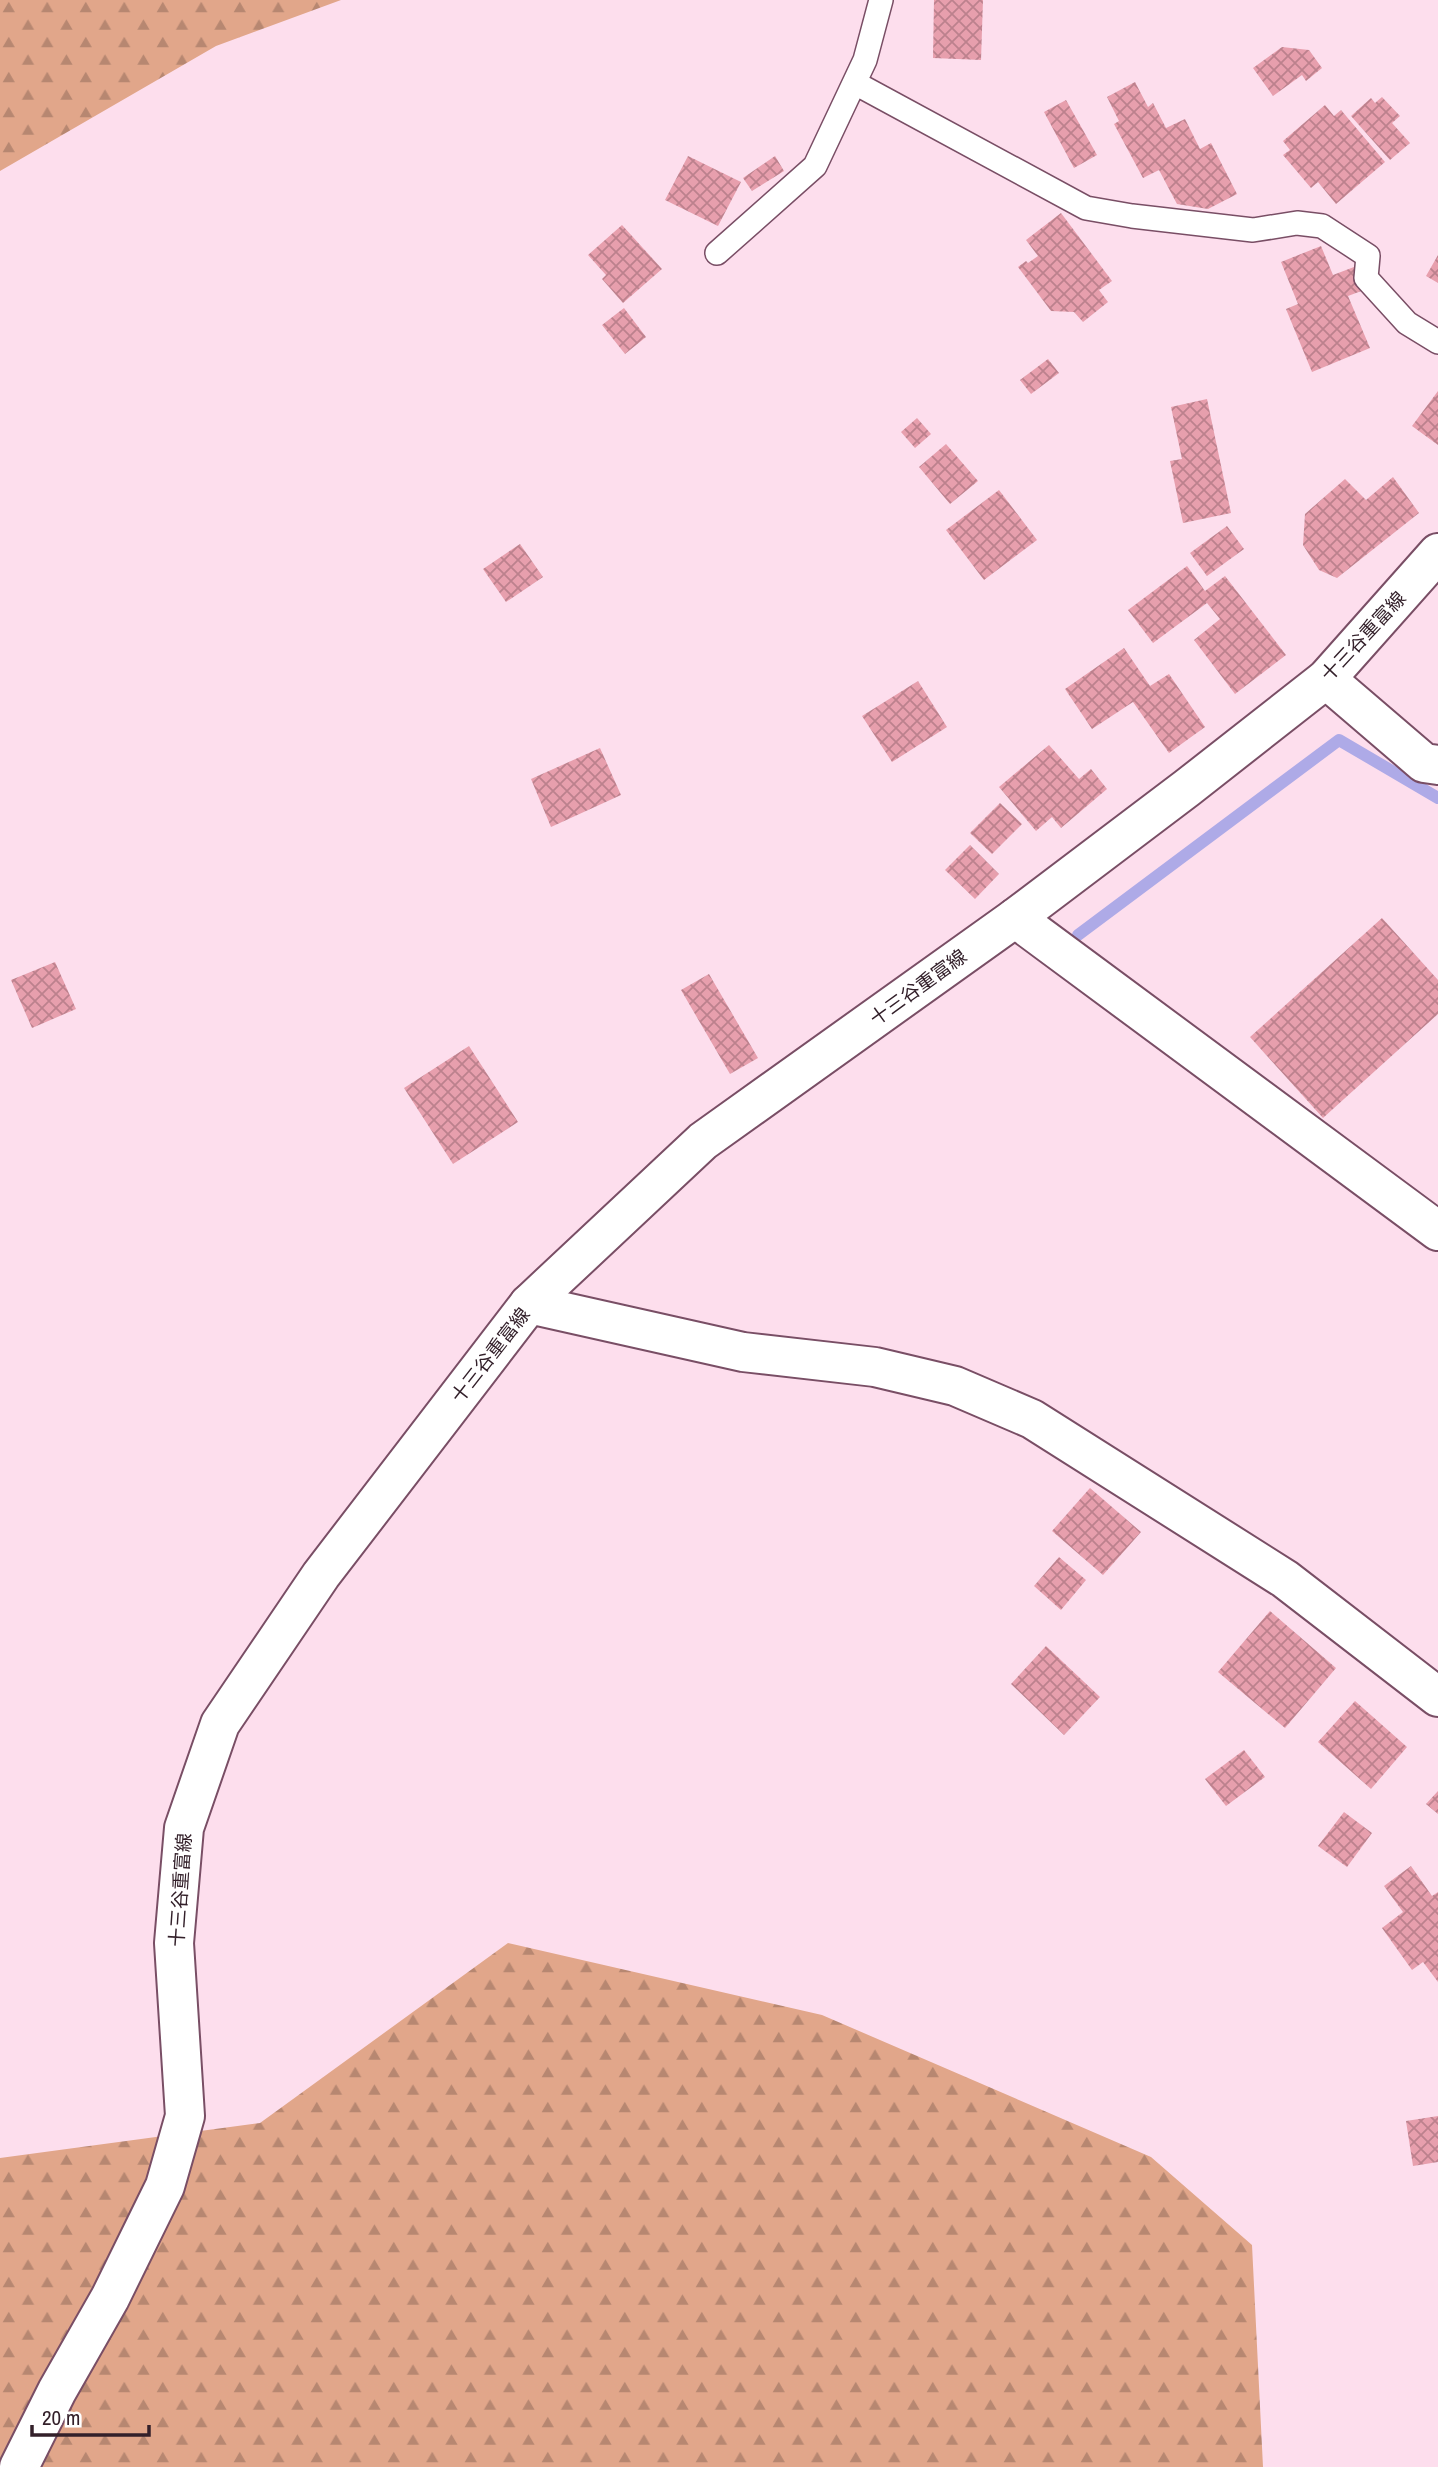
<svg xmlns="http://www.w3.org/2000/svg" width="1438" height="2467" viewBox="0 0 1438 2467" font-family="'Archivo Narrow','Noto Sans JP',sans-serif">
  <defs>
    <pattern id="forest-firs" width="22" height="20" patternUnits="userSpaceOnUse" patternTransform="scale(1.75)"><rect width="22" height="20" fill="#e1a68a"/><path d="M5 1l3.5 6h-7zM16 11l3.5 6h-7z" fill="#b78771"/></pattern>
    <pattern id="building-cross-hatch" width="8" height="8" patternUnits="userSpaceOnUse" patternTransform="scale(1.75)"><rect width="8" height="8" fill="#e79fad"/><path d="M0 0l8 8M0 8l8-8" fill="none" stroke="#bc818d"/></pattern>
  </defs>
  <rect width="100%" height="100%" fill="#fddeed"/>
  <path fill="url(#forest-firs)" d="M0 0H341L216 46 0 171Z
    M508 1943 822 2015 1151 2157 1252 2245 1263 2467H0V2158L260 2123Z"/>
  <g fill="none" stroke-linecap="round" stroke-linejoin="round">
    <path stroke="#aeaae7" stroke-width="12" d="M1078 935 1339 740 1438 798"/>
  </g>
  <path fill="url(#building-cross-hatch)" d="M934 0H983L981 60 933 58Z
    M1282 47 1309 50 1322 68 1306 81 1302 75 1273 96 1253 68Z
    M1135 82 1148 107 1153 103 1166 128 1185 119 1200 149 1211 143 1237 194 1208 209 1177 204 1159 170 1143 178 1114 124 1119 121 1107 97Z
    M1382 97 1400 116 1392 123 1410 143 1390 160 1351 116 1371 98 1375 103Z
    M1066 100 1097 155 1074 168 1044 112Z
    M1325 105 1334 116 1341 110 1385 162 1336 204 1318 182 1311 188 1283 155 1290 150 1283 141Z
    M688 156 741 182 718 226 665 200Z
    M775 156 784 171 752 191 743 178Z
    M1061 213 1112 281 1099 290 1108 302 1083 322 1074 312 1051 311 1018 267 1026 261 1028 263 1038 256 1026 240Z
    M622 225 662 269 623 303 602 279 606 275 588 255Z
    M1321 246 1333 275 1354 267 1364 290 1348 296 1370 348 1312 372 1286 309 1298 304 1281 262Z
    M1438 255V283L1426 276Z
    M624 308 646 337 625 354 602 325Z
    M1048 359 1059 373 1031 394 1020 380Z
    M1438 391V445L1412 426Z
    M1207 399 1231 513 1183 523 1170 461 1182 459 1171 407Z
    M917 418 931 434 915 448 901 432Z
    M946 444 978 481 950 504 919 467Z
    M1393 477 1419 513 1337 578 1319 570 1303 545 1305 514 1345 479 1366 500Z
    M999 490 1037 540 984 580 946 530Z
    M1227 526 1244 549 1207 576 1190 553Z
    M520 544 543 577 506 602 483 569Z
    M1187 566 1205 591 1225 576 1286 655 1235 694 1194 640 1220 619 1207 603 1153 643 1128 610Z
    M1124 648 1150 686 1169 674 1205 727 1169 753 1133 702 1092 729 1065 689Z
    M918 681 947 727 892 762 862 716Z
    M1049 745 1079 779 1091 769 1107 789 1061 828 1052 817 1036 831 999 787Z
    M600 748 621 795 551 827 531 779Z
    M1000 803 1022 824 992 854 970 833Z
    M970 845 999 874 975 899 945 870Z
    M1382 918 1438 980V1014L1323 1118 1250 1037Z
    M55 962 76 1009 32 1028 11 980Z
    M709 974 758 1058 730 1074 681 990Z
    M469 1046 518 1122 453 1164 404 1088Z
    M1090 1488 1141 1532 1103 1575 1052 1531Z
    M1059 1557 1086 1580 1061 1610 1034 1586Z
    M1270 1611 1336 1668 1285 1728 1218 1672Z
    M1046 1646 1100 1697 1064 1735 1011 1684Z
    M1355 1701 1407 1747 1371 1789 1318 1742Z
    M1244 1750 1265 1777 1226 1806 1205 1779Z
    M1438 1791V1814L1426 1804Z
    M1344 1812 1372 1833 1347 1867 1318 1846Z
    M1411 1866 1432 1896 1438 1892V1982L1423 1962 1412 1970 1382 1928 1403 1912 1384 1886Z
    M1438 2116V2162L1413 2166 1406 2121Z"/>
  <g fill="none" stroke-linecap="round" stroke-linejoin="round">
    <g stroke="#794e65" stroke-width="26">
      <path id="service" d="M855 83 1086 208 1132 216 1253 230 1297 223 1322 226 1368 256 1366 278 1407 323 1438 342
        M717 253 815 166 865 60 881 0"/>
    </g>
    <g stroke="#794e65" stroke-width="42">
      <path id="minor" d="M1326 679 1424 763 1438 765
        M1015 918 1438 1231
        M529 1304 743 1352 875 1367 955 1386 1032 1419 1285 1579 1438 1697"/>
    </g>
    <g stroke="#794e65" stroke-width="42">
      <path id="secondary" d="M19 2467 57 2391 110 2298 165 2186 185 2116 174 1943 184 1828 220 1724 321 1575 529 1304 703 1141 1015 918 1187 788 1326 679 1438 553"/>
    </g>
    <use href="#service" stroke="#fff" stroke-width="23"/>
    <use href="#minor" stroke="#fff" stroke-width="38"/>
    <use href="#secondary" stroke="#fff" stroke-width="38"/>
  </g>
  <g text-anchor="middle" stroke-width="5" stroke-linejoin="round" paint-order="stroke">
    <g font-size="19" fill="#33202a" stroke="#fff">
      <text transform="translate(1363 636) rotate(-47)" y="7">十三谷重富線</text>
      <text transform="translate(918 987) rotate(-36)" y="7">十三谷重富線</text>
      <text transform="translate(490 1355) rotate(-52)" y="7">十三谷重富線</text>
      <text transform="translate(180 1890) rotate(-86)" y="7">十三谷重富線</text>
    </g>
  </g>
  <path d="M32 2425v10h117v-10" fill="none" stroke="#33202a" stroke-width="3.5"/>
  <text x="42" y="2425" font-size="21" fill="#33202a" stroke="#ffffff" stroke-width="5" paint-order="stroke">20 m</text>
</svg>
